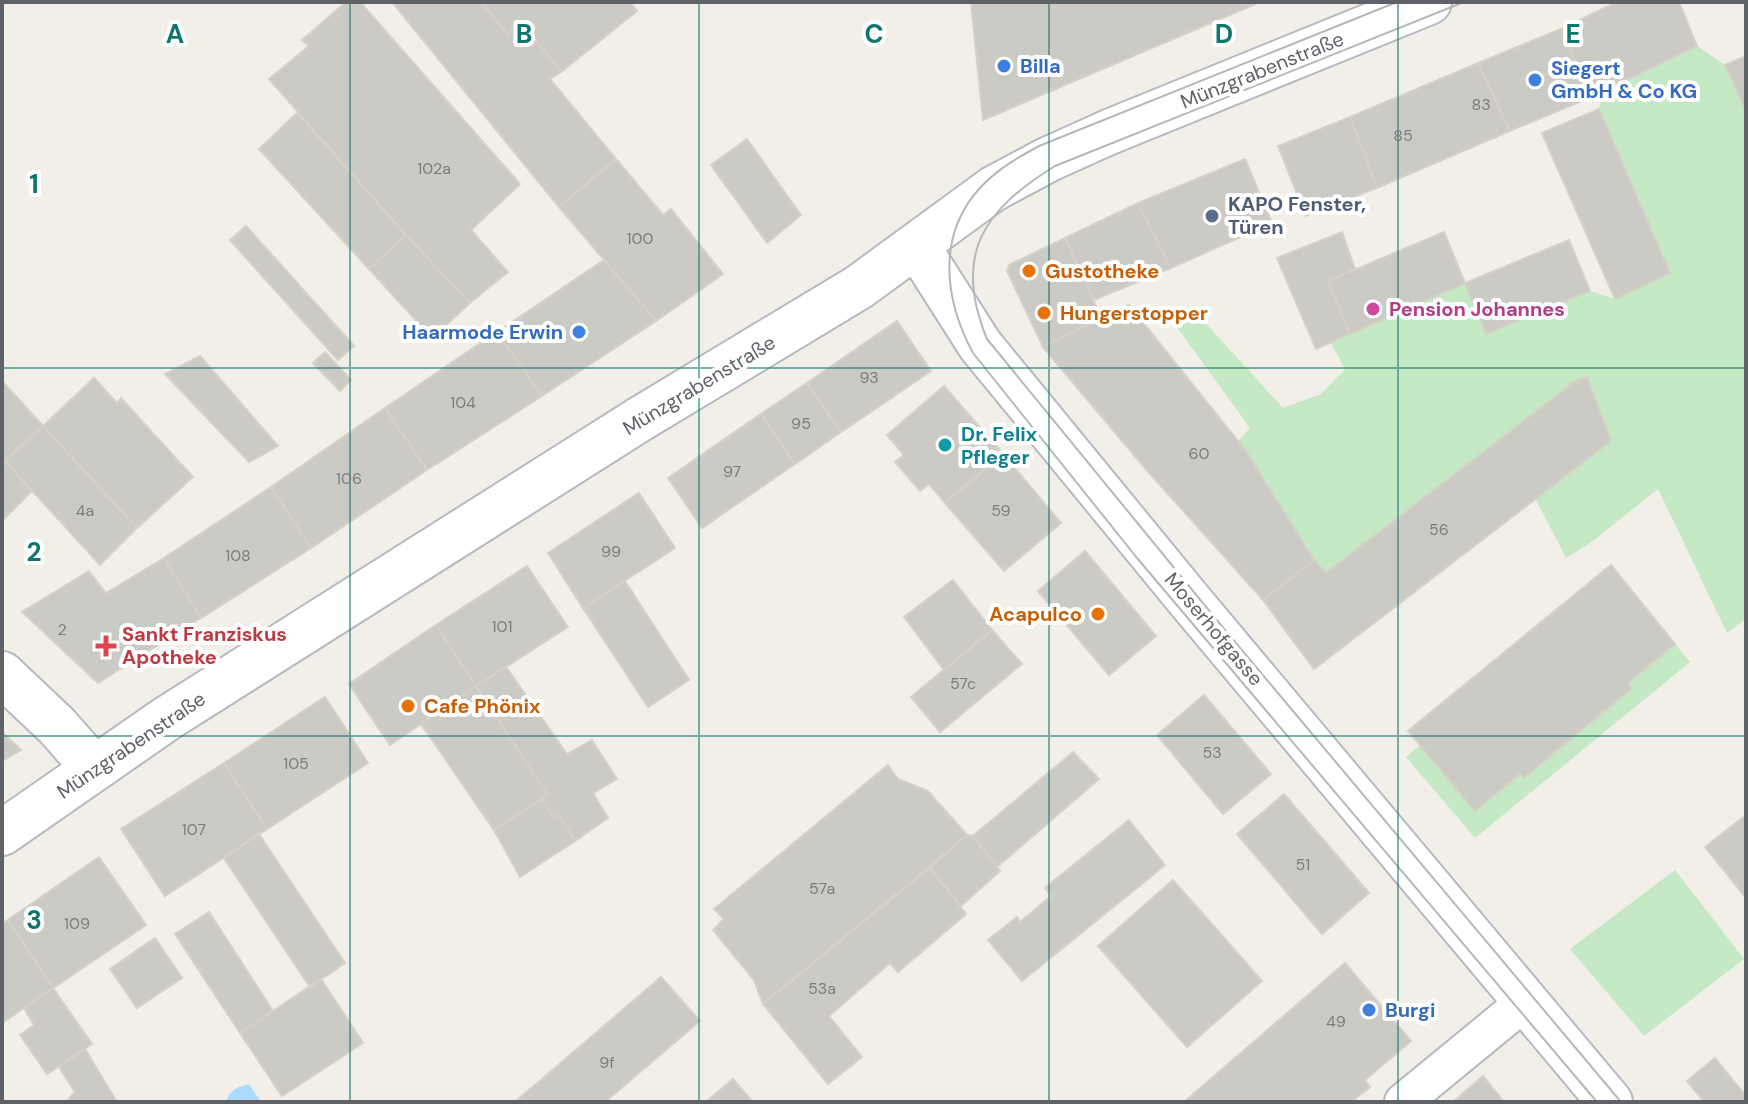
<svg xmlns="http://www.w3.org/2000/svg" width="1748" height="1104" viewBox="0 0 1748 1104" font-family="'DM Sans',sans-serif">
  <rect width="100%" height="100%" fill="#f1efe8"/>
  <path fill="#c5e8c5" d="M1697 46 1725 65 1746 111V619L1727 633 1658 489 1593 541 1566 558 1535 498 1587 377 1577 380 1326 573 1314 560 1238 441 1250 428 1174 323 1190 306 1283 408 1321 394 1345 369 1331 343 1465 283 1486 334 1590 291 1615 299 1669 273 1599 109 1604 92Z
    M1675 644 1690 662 1475 838 1406 757 1420 745 1475 811 1520 774 1524 777 1632 689 1628 683Z
    M1675 870 1744 959 1644 1036 1570 949Z"/>
  <path fill="#aadaff" d="M249 1084 261 1102H226C230 1090 237 1087 249 1084Z"/>
  <path fill="#cccac5" stroke="#d6d1c6" stroke-width="2" d="M346 2H360L520 184 471 230 508 272 470 303 406 235 269 79 309 46 302 40Z
    M392 2H481L507 34 521 21 561 72 550 79 616 159 559 207Z
    M481 2H630L637 11 561 72 521 21 507 34Z
    M971 2H1260L983 120Z
    M1617 2H1679L1697 46 1591 97 1561 29Z
    M1561 29 1591 97 1510 131 1478 63Z
    M1746 56V111L1725 65Z
    M1478 63 1510 131 1377 188 1350 117Z
    M1599 109 1670 273 1615 299 1542 133Z
    M297 113 406 235 369 269 259 149Z
    M1350 117 1377 188 1306 216 1278 146Z
    M747 139 801 215 767 243 711 165Z
    M616 159 663 215 671 209 723 274 656 321 559 207Z
    M1245 159 1272 223 1171 268 1138 203Z
    M1138 203 1171 268 1094 300 1065 238Z
    M246 226 354 346 338 360 230 240Z
    M1342 232 1355 269 1328 281 1350 334 1316 349 1277 258Z
    M1444 232 1465 283 1350 334 1328 281Z
    M406 235 470 303 432 338 369 269Z
    M1065 238 1101 317 1043 347 1007 271 1009 265Z
    M1569 240 1590 291 1486 334 1465 283Z
    M604 260 656 321 542 396 497 332Z
    M1129 305 1246 451 1314 560 1263 600 1144 467 1043 347Z
    M897 321 931 371 841 432 807 383Z
    M497 332 542 396 427 470 385 408Z
    M325 352 351 380 340 391 313 363Z
    M200 356 278 446 249 462 165 374Z
    M1587 377 1611 441 1314 669 1263 600 1314 560 1326 573 1577 380Z
    M94 378 117 403 121 398 193 477 137 528 43 426Z
    M2 381 43 426 5 461 2 458Z
    M807 383 841 432 795 464 761 414Z
    M944 386 1003 454 945 503 929 484 920 491 895 462 904 455 887 435Z
    M385 408 427 470 311 548 271 487Z
    M761 414 795 464 702 528 668 478Z
    M43 426 137 528 100 565 5 461Z
    M1003 454 1061 523 1004 571 945 503Z
    M5 461 32 491 2 521V464Z
    M271 487 311 548 201 618 164 558Z
    M639 493 675 548 583 608 548 553Z
    M1085 551 1156 636 1109 675 1038 591Z
    M164 558 201 618 98 683 22 612 89 571 106 593Z
    M1611 565 1675 644 1628 683 1632 688 1524 778 1520 774 1475 811 1408 731Z
    M527 566 568 627 476 686 436 625Z
    M953 580 992 630 944 670 904 617Z
    M625 581 689 680 648 707 583 608Z
    M436 625 476 686 390 745 349 684Z
    M992 630 1022 664 940 732 911 697Z
    M506 667 567 754 592 740 617 779 593 793 608 818 575 841 558 813 553 817 542 799 547 794 476 686Z
    M476 686 547 794 494 830 421 724Z
    M1204 695 1271 774 1223 814 1157 735Z
    M325 697 368 763 267 829 224 763Z
    M2 732 21 750 2 761Z
    M1073 752 1099 779 997 867 973 836Z
    M224 763 267 829 165 896 121 829Z
    M888 765 898 779 928 791 967 835 763 1004 754 980 713 930 724 919 714 909Z
    M1284 794 1369 893 1322 934 1237 834Z
    M542 799 553 817 558 813 575 841 520 877 494 830Z
    M1746 815V898L1705 847Z
    M1129 820 1165 865 1022 981 988 940 1017 917 1020 922 1051 896 1045 888Z
    M259 834 345 963 310 987 224 858Z
    M967 835 973 836 1000 871 961 906 930 868Z
    M99 857 146 925 53 988 8 920Z
    M930 868 966 914 898 972 890 963 829 1016 862 1057 828 1084 763 1004Z
    M1173 880 1262 981 1187 1047 1098 946Z
    M209 912 273 1011 240 1033 175 934Z
    M8 920 53 988 2 1023V924Z
    M155 938 182 978 137 1008 110 969Z
    M1345 963 1411 1041 1365 1080 1370 1087 1351 1102H1184Z
    M661 977 700 1021 605 1102H515Z
    M321 979 363 1043 282 1096 240 1033Z
    M53 988 92 1044 47 1074 20 1035 34 1025 24 1008Z
    M85 1049 117 1102H66L75 1092 59 1067Z
    M1715 1058 1746 1096V1102H1704L1687 1081Z
    M1483 1076 1504 1102H1453Z
    M733 1079 753 1102H706Z"/>
  <g fill="none" stroke-linecap="round" stroke-linejoin="round">
    <g stroke="#b5b8bc" stroke-width="40">
      <path id="street" d="M1403 1102 1526 1001"/>
    </g>
    <g stroke="#b6babf" stroke-width="48">
      <path id="secondary" d="M917 246 980 345 1189 600 1610 1102
        M2 674 57 726 94 768
        M2 833 166 719 640 419 859 287 993 189 1047 160 1109 132 1429 2"/>
    </g>
    <use href="#street" stroke="#fff" stroke-width="36"/>
    <use href="#secondary" stroke="#fff" stroke-width="44"/>
    <path stroke="#b6b7b8" stroke-width="2" d="M1397 2 1039 146C1017 158 996 170 979 189 936 237 945 301 973 353L1137 558 1597 1102
      M1464 2 1055 166C984 210 952 254 987 339L1220 624 1621 1102"/>
  </g>
  <path fill="none" stroke="#0f766e" stroke-width="2" stroke-opacity="0.55" d="M350 2V1102M699 2V1102M1049 2V1102M1398 2V1102M2 368H1746M2 736H1746"/>
  <g fill="#3f7fe0" stroke="#fff" stroke-width="3">
    <circle cx="1004" cy="66" r="8"/>
    <circle cx="1535" cy="80" r="8"/>
    <circle cx="579" cy="332" r="8"/>
    <circle cx="1369" cy="1010" r="8"/>
  </g>
  <circle fill="#5c6f8a" stroke="#fff" stroke-width="3" cx="1212" cy="216" r="8"/>
  <g fill="#e8710a" stroke="#fff" stroke-width="3">
    <circle cx="1029" cy="271" r="8"/>
    <circle cx="1044" cy="313" r="8"/>
    <circle cx="1098" cy="614" r="8"/>
    <circle cx="408" cy="706" r="8"/>
  </g>
  <circle fill="#d1479c" stroke="#fff" stroke-width="3" cx="1373" cy="309" r="8"/>
  <circle fill="#0f9aa8" stroke="#fff" stroke-width="3" cx="945" cy="445" r="8"/>
  <path fill="#e0444e" stroke="#fff" stroke-width="3" d="M102 634h8v8h8v8h-8v8h-8v-8h-8v-8h8z"/>
  <g text-anchor="middle" stroke-width="8" stroke-linejoin="round" paint-order="stroke">
    <g font-size="16" fill="#7a7d7f">
      <text x="1481" y="110">83</text>
      <text x="1403" y="141">85</text>
      <text x="434" y="174">102a</text>
      <text x="640" y="244">100</text>
      <text x="869" y="383">93</text>
      <text x="463" y="408">104</text>
      <text x="801" y="429">95</text>
      <text x="1199" y="459">60</text>
      <text x="732" y="477">97</text>
      <text x="349" y="484">106</text>
      <text x="85" y="516">4a</text>
      <text x="1001" y="516">59</text>
      <text x="1439" y="535">56</text>
      <text x="611" y="557">99</text>
      <text x="238" y="561">108</text>
      <text x="502" y="632">101</text>
      <text x="62" y="635">2</text>
      <text x="963" y="689">57c</text>
      <text x="1212" y="758">53</text>
      <text x="296" y="769">105</text>
      <text x="194" y="835">107</text>
      <text x="1303" y="870">51</text>
      <text x="822" y="894">57a</text>
      <text x="77" y="929">109</text>
      <text x="822" y="994">53a</text>
      <text x="1336" y="1027">49</text>
      <text x="607" y="1068">9f</text>
    </g>
    <g font-size="20" font-weight="bold" fill="#366cbe" stroke="#fff" text-anchor="start">
      <text x="1020" y="73">Billa</text>
      <text x="1551" y="75">Siegert<tspan x="1551" dy="23">GmbH &amp; Co KG</tspan></text>
      <text x="563" y="339" text-anchor="end">Haarmode Erwin</text>
      <text x="1385" y="1017">Burgi</text>
    </g>
    <g font-size="20" fill="#5f6368" stroke="#fff">
      <text transform="translate(1262 70) rotate(-22)" y="7">Münzgrabenstraße</text>
      <text transform="translate(699 385) rotate(-31)" y="7">Münzgrabenstraße</text>
      <text transform="translate(1214 629) rotate(50)" y="7">Moserhofgasse</text>
      <text transform="translate(131 745) rotate(-34)" y="7">Münzgrabenstraße</text>
    </g>
    <g font-size="20" font-weight="bold" fill="#4e5e75" stroke="#fff" text-anchor="start">
      <text x="1228" y="211">KAPO Fenster,<tspan x="1228" dy="23">Türen</tspan></text>
    </g>
    <g font-size="20" font-weight="bold" fill="#c56008" stroke="#fff" text-anchor="start">
      <text x="1045" y="278">Gustotheke</text>
      <text x="1060" y="320">Hungerstopper</text>
      <text x="1082" y="621" text-anchor="end">Acapulco</text>
      <text x="424" y="713">Cafe Phönix</text>
    </g>
    <g font-size="20" font-weight="bold" fill="#b23c85" stroke="#fff" text-anchor="start">
      <text x="1389" y="316">Pension Johannes</text>
    </g>
    <g font-size="20" font-weight="bold" fill="#0d838f" stroke="#fff" text-anchor="start">
      <text x="961" y="441">Dr. Felix<tspan x="961" dy="23">Pfleger</tspan></text>
    </g>
    <g font-size="20" font-weight="bold" fill="#be3a42" stroke="#fff" text-anchor="start">
      <text x="122" y="641">Sankt Franziskus<tspan x="122" dy="23">Apotheke</tspan></text>
    </g>
  </g>
  <g font-size="26" text-anchor="middle" font-weight="bold" fill="#0f766e" stroke="#fff" stroke-width="8" stroke-linejoin="round" paint-order="stroke">
    <text x="175" y="43">A</text>
    <text x="524" y="43">B</text>
    <text x="874" y="43">C</text>
    <text x="1224" y="43">D</text>
    <text x="1573" y="43">E</text>
    <text x="34" y="193">1</text>
    <text x="34" y="561">2</text>
    <text x="34" y="929">3</text>
  </g>
  <rect width="1748" height="1104" fill="none" stroke="#5f6368" stroke-width="8"/>
</svg>
